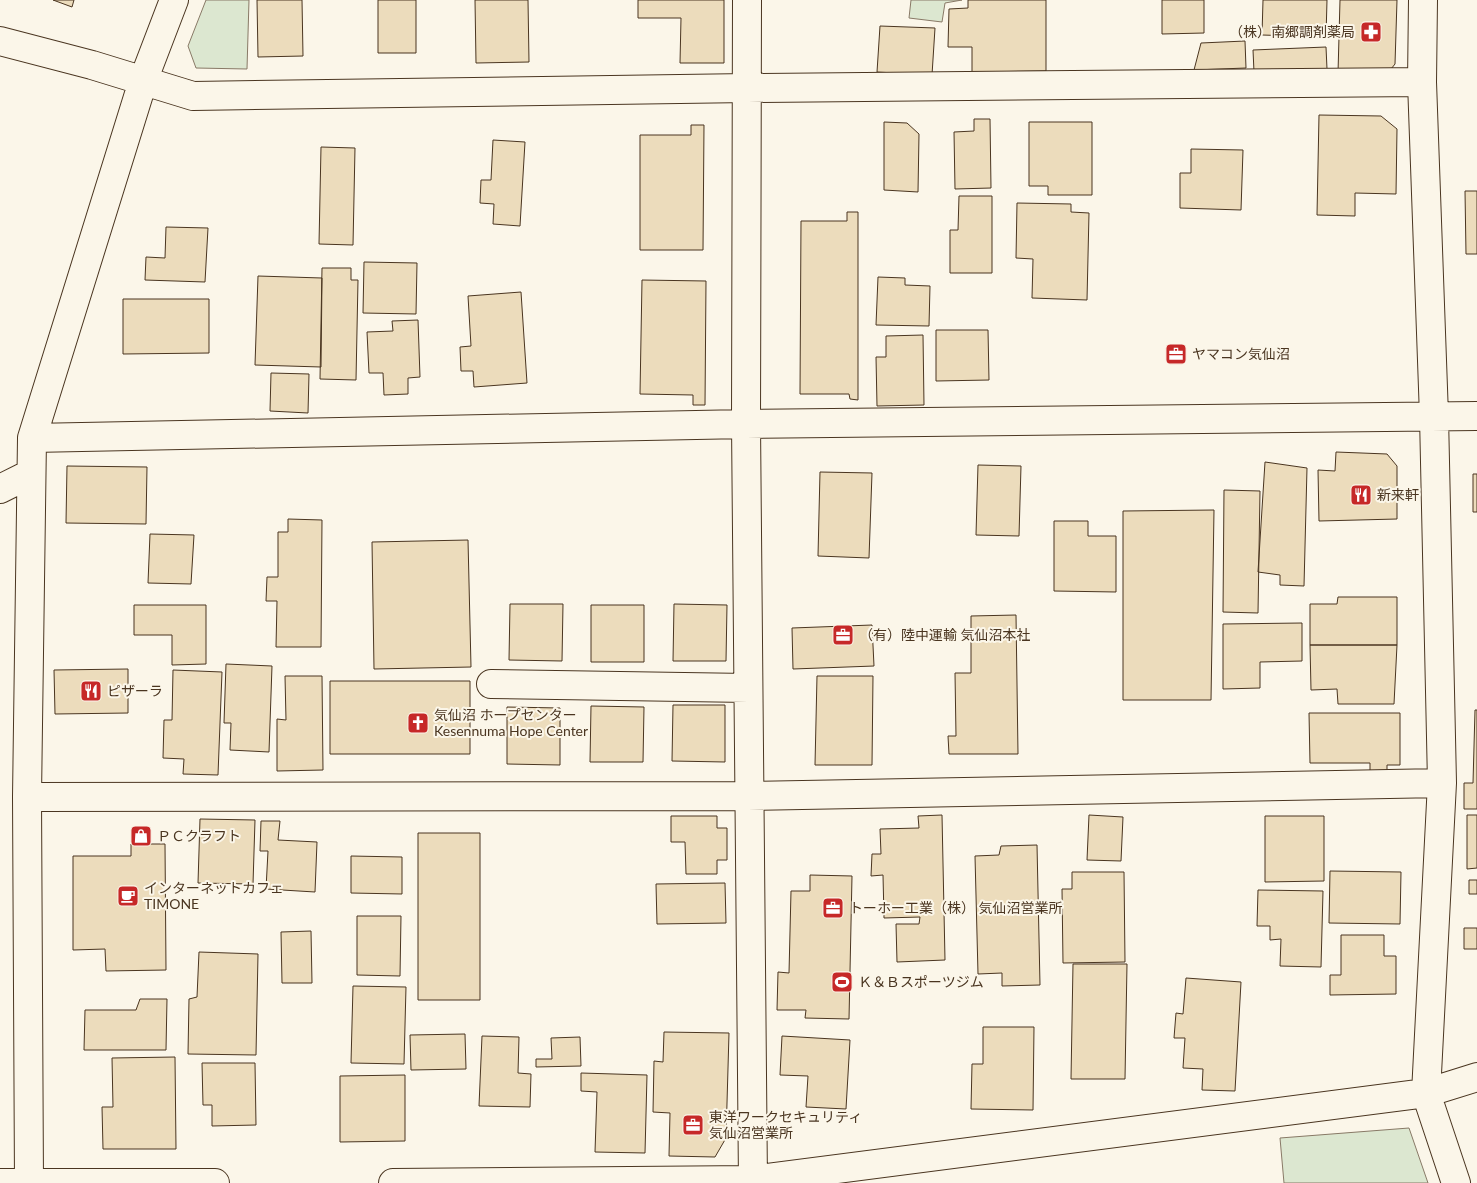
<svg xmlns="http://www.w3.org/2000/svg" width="1477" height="1183" viewBox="0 0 1477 1183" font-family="Lato,'Noto Sans JP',sans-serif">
  <rect width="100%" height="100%" fill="#fbf6e9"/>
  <path fill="#dce7d0" stroke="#887966" d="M206 0H249L247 69 196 68 188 46Z
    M911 0H962L945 3 942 22 909 18Z
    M1409 1128 1428 1183H1284L1280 1138Z"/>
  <path fill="#ecdcbc" stroke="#4a3520" d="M53 0H74L72 7Z
    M257 0H302L303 56 258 57Z
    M378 0H416V53H378Z
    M475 0H528L529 62 476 63Z
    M638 0H724V63H680L681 18H638Z
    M968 0H1046V71L972 72V47H948L949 9 968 8Z
    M1162 0H1204V33L1162 34Z
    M1263 0H1327L1326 37 1262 35Z
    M1340 0H1397L1395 64 1387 74 1338 73Z
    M880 26 935 28 932 75 877 72Z
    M1245 41 1246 68 1194 70 1201 43Z
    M1326 47 1327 69 1254 72 1253 50Z
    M1319 115 1381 116 1397 129 1396 194 1355 193V216L1317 215Z
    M974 119H990L991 188 955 189 954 132 974 131Z
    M884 122 907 123 919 134 918 192 884 190Z
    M1029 122H1092V195H1048V186H1029Z
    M691 125H704L703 250H640V135H691Z
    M493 140 525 142 520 226 493 224 494 204 480 203 481 180H491Z
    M321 147 355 148 353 245 319 244Z
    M1191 149 1243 150 1241 210 1180 208V173H1191Z
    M1465 191H1477V254H1466Z
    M959 196H992V273H950V230H958Z
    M1017 203 1071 204V212L1089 213 1087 300 1032 298 1033 259 1016 258Z
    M847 212H858V400L850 399 849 394H800L801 221H847Z
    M166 227 208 228 205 282 145 280 146 257 165 258Z
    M364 262 417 263 416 314 363 313Z
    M322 268H351V280H358L356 380 320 379Z
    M258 276 322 278 321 367 255 365Z
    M878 277 905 278V285L930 286 929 326 876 325Z
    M642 280 706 281 705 405H693V395L640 394Z
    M521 292 527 383 474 387 473 371H461L460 347 471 346 468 296Z
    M123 299H209V353L123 354Z
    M418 320 420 377 408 378V394L384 395 383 373H369L367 332 393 331 392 321Z
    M936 330H988L989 380 936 381Z
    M923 335 924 405 877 406 876 357H886V336Z
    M271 373 309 374 308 413 270 411Z
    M1336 452 1387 454 1397 466V519L1319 521 1318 470 1335 471Z
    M1265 462 1307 468 1304 586 1280 585V575L1258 572Z
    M978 465 1021 466 1019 536 976 535Z
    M67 466 147 467 146 524 66 523Z
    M820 472 872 473 869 558 818 556Z
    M1473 474H1477V512H1473Z
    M1224 490 1260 491 1258 613 1223 612Z
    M1214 510 1211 700H1123V511Z
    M288 519 322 520 321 647H276L277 601H266L267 577H278V532H288Z
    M1054 521H1088V536H1116V592L1054 591Z
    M150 534 194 535 191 584 148 583Z
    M468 540 471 667 374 669 372 542Z
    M1338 597H1397V645H1310V604H1337Z
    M510 604H563L562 661 509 660Z
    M674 604 727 605 726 661H673Z
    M134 605H206V664L172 665V635H134Z
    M591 605H644V662H591Z
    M1016 615 1018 754H949L948 736H956L955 673H971V616Z
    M1302 623V661L1260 662V688L1223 689V624Z
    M872 625 874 666 793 669 792 628Z
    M1310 645H1397L1394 704H1338L1337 689 1311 690Z
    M226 664 272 666 269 752 230 750 231 723H224Z
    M128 669V713L55 714 54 670Z
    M173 670 222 672 218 775 183 774 184 759 163 758 164 720H172Z
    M285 676H322L323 770 277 771V719L286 720Z
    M817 676H873L872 765H815Z
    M330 681H470V754H330Z
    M673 705H725V762L672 761Z
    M591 706 644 707 643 762H590Z
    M507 707 560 708V765L507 764Z
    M1475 710H1477V809H1464V783H1473Z
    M1309 713H1400V765H1387V774H1370V763H1310Z
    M942 815 945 960 897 962 896 924H919L920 917 884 918 883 875 871 876 872 854H881L880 829 919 828 918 816Z
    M1089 815 1123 817 1121 861 1087 860Z
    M1467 815H1477V868L1467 869Z
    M671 816H717V828H727V860H717V874H686L685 842H671Z
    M1265 816H1324V881L1265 882Z
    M200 819 255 820 253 884 198 883Z
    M261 821H280L278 840 317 842 315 892 266 889 268 851H260Z
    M418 833H480V1000H418Z
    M131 844H165L166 970 106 971 105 949 73 950V856H131Z
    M1037 845 1040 985 1002 986V973L978 974 975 856 999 855 1001 846Z
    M351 856 402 857V894L351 893Z
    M1330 871 1401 872 1400 924 1329 923Z
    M1072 872H1124L1125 962 1063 963 1062 889H1072Z
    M810 875 852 876 849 1019 805 1018 806 1010H777L778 972 789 973 791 891H810Z
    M1469 880H1477V894H1469Z
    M725 883 726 923 657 924 656 884Z
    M1258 890 1323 891 1321 967 1280 966 1281 939 1270 940V926H1257Z
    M357 916H401L400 976 357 975Z
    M1464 928H1477V949H1464Z
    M311 931 312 983H282L281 932Z
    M1341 935H1384V956H1396V994L1330 995V975H1341Z
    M199 952 258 954 256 1055 188 1054 189 999 197 997Z
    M1073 964H1127L1125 1079H1071Z
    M1186 978 1241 982 1235 1091 1202 1090 1203 1069 1183 1068 1185 1038H1174L1176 1013 1183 1014Z
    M353 986 406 987 404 1064 351 1063Z
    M140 999H167L166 1050H84L85 1010H136Z
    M983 1027H1034L1033 1110 971 1109 972 1064H983Z
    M664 1032 729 1033 726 1138 715 1157 669 1156 670 1113 653 1112 654 1061 663 1062Z
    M465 1034 466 1069 411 1070 410 1035Z
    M482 1036 519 1037 518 1073 531 1074 530 1107 479 1106Z
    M782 1036 850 1040 846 1109 806 1107 808 1076 780 1075Z
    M580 1037 581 1066 536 1067V1059H552L551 1038Z
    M175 1057 176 1149H103L102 1107H113L112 1058Z
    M202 1063H255L256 1125 212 1126V1105H203Z
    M581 1073 647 1075 645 1153 595 1152 597 1092 581 1091Z
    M405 1075V1141L340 1142V1076Z"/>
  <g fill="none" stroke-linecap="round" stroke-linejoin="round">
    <g stroke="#4a3520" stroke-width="30">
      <path id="minor" d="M747 0 746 424 753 1183
        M1423 0 1422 82 1434 416 1442 783 1426 1093 1456 1183
        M0 41 92 65 193 96 748 88 1422 82
        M32 438 746 424 1477 416
        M0 489 30 474
        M491 684 748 688
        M27 797 748 796 1442 783
        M0 1183H215
        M29 1183 27 797 32 438 143 81 174 0
        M393 1183 752 1180 1426 1093 1477 1077"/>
    </g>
    <use href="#minor" stroke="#fbf6e9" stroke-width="28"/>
  </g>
  <defs>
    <g id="pharmacy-square" transform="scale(1.125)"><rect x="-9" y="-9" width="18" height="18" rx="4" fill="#c62828" stroke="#fbf6e9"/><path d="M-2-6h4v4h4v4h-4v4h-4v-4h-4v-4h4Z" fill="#fff"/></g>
    <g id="office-square" transform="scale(1.125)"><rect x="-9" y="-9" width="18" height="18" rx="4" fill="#c62828" stroke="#fbf6e9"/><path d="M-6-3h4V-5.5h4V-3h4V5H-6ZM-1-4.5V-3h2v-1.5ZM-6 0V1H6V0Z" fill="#fff"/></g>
    <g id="restaurant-square" transform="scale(1.125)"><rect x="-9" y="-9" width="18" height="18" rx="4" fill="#c62828" stroke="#fbf6e9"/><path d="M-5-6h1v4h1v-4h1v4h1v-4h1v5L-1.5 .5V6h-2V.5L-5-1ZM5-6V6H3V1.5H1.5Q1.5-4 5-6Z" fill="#fff"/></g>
    <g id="church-square" transform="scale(1.125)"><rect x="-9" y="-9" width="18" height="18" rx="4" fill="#c62828" stroke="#fbf6e9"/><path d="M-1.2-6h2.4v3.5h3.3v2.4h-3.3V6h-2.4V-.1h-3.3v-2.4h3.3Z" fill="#fff"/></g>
    <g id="shop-square" transform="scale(1.125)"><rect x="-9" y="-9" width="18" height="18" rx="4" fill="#c62828" stroke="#fbf6e9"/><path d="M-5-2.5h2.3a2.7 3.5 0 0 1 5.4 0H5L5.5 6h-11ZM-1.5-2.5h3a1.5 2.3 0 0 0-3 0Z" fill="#fff"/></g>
    <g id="cafe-square" transform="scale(1.125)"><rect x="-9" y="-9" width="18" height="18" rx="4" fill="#c62828" stroke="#fbf6e9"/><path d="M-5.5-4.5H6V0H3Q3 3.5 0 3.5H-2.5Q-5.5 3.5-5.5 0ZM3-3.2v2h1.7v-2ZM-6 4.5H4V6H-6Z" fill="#fff"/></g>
    <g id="stadium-square" transform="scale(1.125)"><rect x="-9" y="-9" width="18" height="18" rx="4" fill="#c62828" stroke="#fbf6e9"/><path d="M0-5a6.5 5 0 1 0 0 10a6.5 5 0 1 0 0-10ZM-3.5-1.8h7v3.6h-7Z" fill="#fff"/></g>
  </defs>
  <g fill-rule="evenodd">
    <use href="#pharmacy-square" x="1371" y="32"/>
    <use href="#office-square" x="1176" y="354"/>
    <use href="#restaurant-square" x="1361" y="495"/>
    <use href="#office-square" x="843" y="635"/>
    <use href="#restaurant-square" x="91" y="691"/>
    <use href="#church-square" x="418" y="723"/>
    <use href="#shop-square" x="141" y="836"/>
    <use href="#cafe-square" x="128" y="896"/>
    <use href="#office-square" x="833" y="908"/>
    <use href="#stadium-square" x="842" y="982"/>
    <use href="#office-square" x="693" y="1125"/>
  </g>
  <g text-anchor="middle" stroke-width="4" stroke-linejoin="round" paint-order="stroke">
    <g font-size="14" fill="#4a3520" stroke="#fbf6e9" text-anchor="start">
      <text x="1355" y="37" text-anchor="end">（株）南郷調剤薬局</text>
      <text x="1192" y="359">ヤマコン気仙沼</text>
      <text x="1377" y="500">新来軒</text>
      <text x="859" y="640">（有）陸中運輸 気仙沼本社</text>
      <text x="107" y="696">ピザーラ</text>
      <text x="434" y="720">気仙沼 ホープセンター<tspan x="434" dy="16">Kesennuma Hope Center</tspan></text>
      <text x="157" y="841">ＰＣクラフト</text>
      <text x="144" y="893">インターネットカフェ<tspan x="144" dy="16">TIMONE</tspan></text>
      <text x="849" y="913">トーホー工業（株） 気仙沼営業所</text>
      <text x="858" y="987">Ｋ＆Ｂスポーツジム</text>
      <text x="709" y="1122">東洋ワークセキュリティ<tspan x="709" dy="16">気仙沼営業所</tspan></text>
    </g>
  </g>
</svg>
